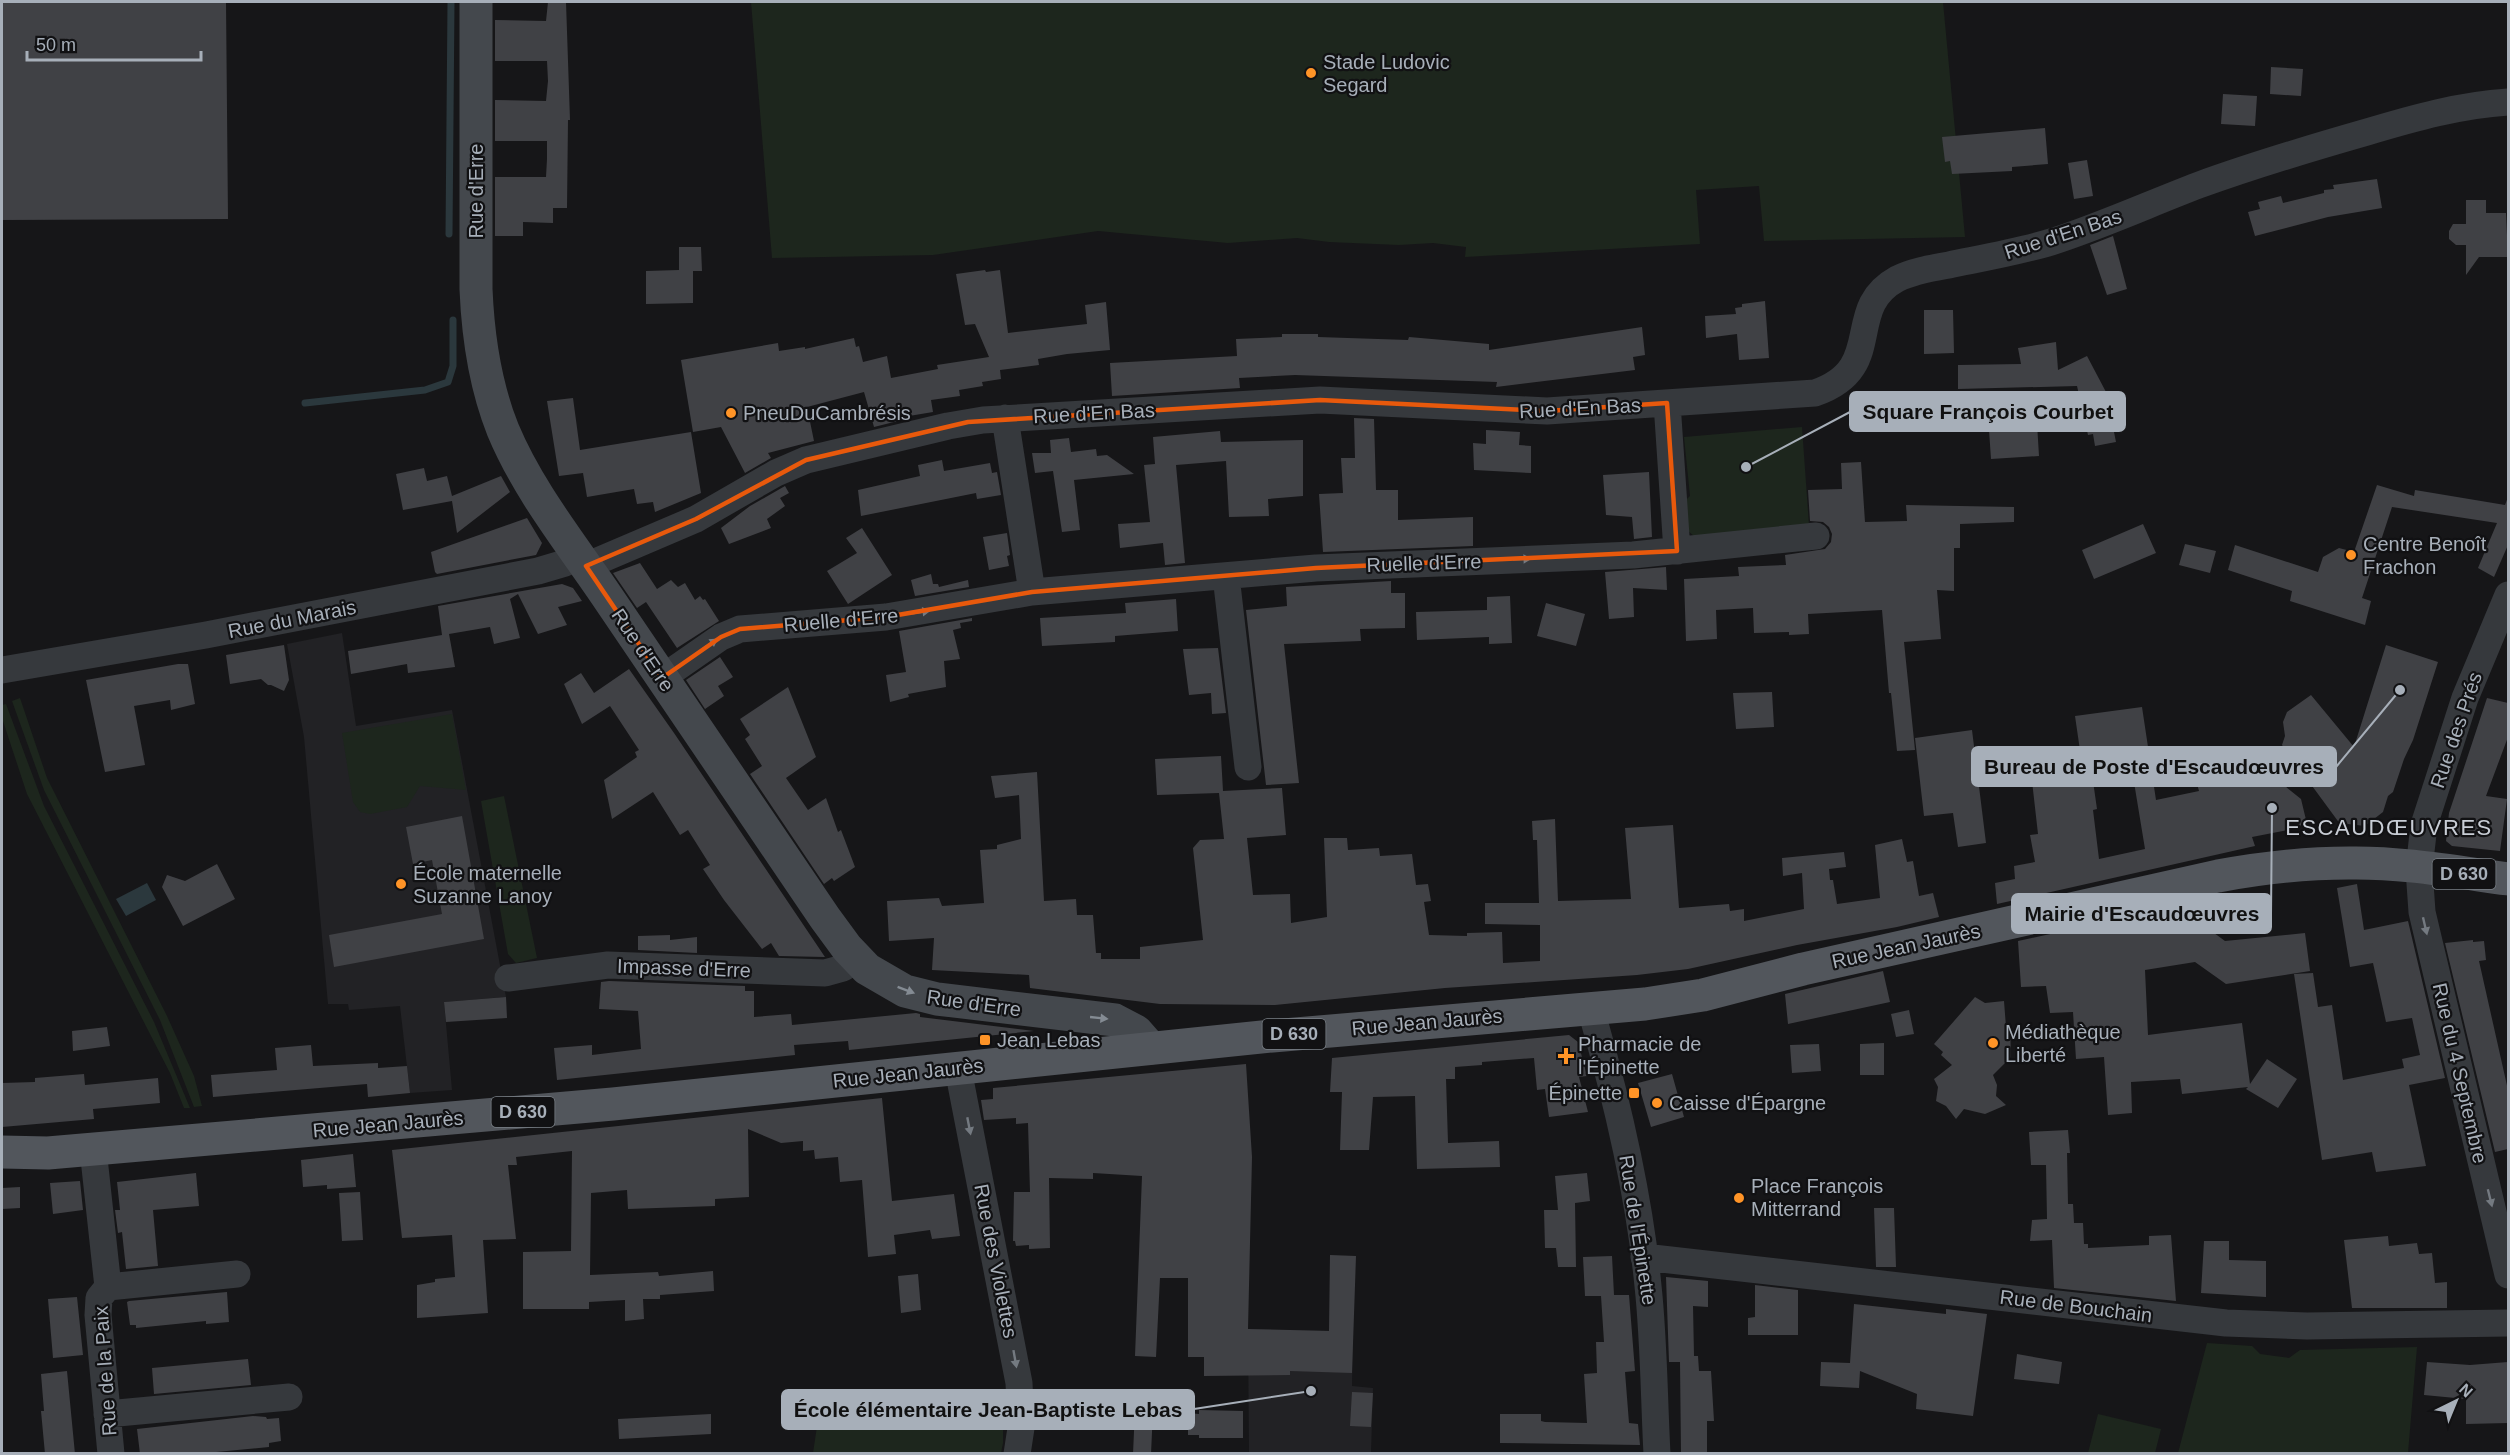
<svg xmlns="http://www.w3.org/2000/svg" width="2510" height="1455" viewBox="0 0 2510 1455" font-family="Helvetica,sans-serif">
  <rect width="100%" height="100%" fill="#161618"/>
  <path fill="#222225" d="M342 633 356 726 452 710 506 997 444 1002 452 1090 410 1093 400 1006 349 1010 348 1004H328L304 737 287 644Z
    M1248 1330 1353 1331 1352 1386 1373 1388 1371 1453H1249Z"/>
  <path fill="#1d261d" d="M751 2H1943L1965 237 1764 241 1759 186 1696 190 1700 244 1465 257 1466 247 1433 243 1399 245 1329 242 1297 238 1228 243 1098 231 933 255 772 258Z
    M1802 427 1809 525 1696 538 1685 528 1682 504 1690 496 1684 437Z
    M20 698 47 778 167 1016 194 1076 202 1106 194 1107 160 1020 44 790 12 701Z
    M6 704 44 806 154 1022 190 1108H184L170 1073 27 794 2 718V705Z
    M452 714 466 790 420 786 407 807 370 814 360 812 353 802 342 733Z
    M504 796 537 958 516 963 508 954 481 801Z
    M2207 1343 2252 1346 2260 1354 2289 1358 2300 1350 2417 1347 2408 1453H2178Z
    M1003 1412V1443L1001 1453H813L819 1413Z
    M2098 1414 2161 1429 2155 1453H2088Z"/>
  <path fill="#2b383d" d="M147 883 156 900 126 916 116 899Z"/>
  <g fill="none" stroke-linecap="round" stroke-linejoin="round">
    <path stroke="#2b383d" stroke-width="7" d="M449 234 451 2
      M305 403 425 390 448 382 453 366V320"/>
  </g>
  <path fill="#404145" d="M2 2H226L228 219 2 220Z
    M548 2H566L570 120H568L567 208H553V223L523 222V236H495V177H546L547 159V141H495V100L546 101 548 81 547 61H495V20L546 21Z
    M2271 67 2303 69 2301 96 2270 94Z
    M2223 94 2257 96 2255 126 2221 124Z
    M2045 128 2048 164 2012 167V171L1952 174 1950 161 1945 162 1942 137Z
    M2087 160 2093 196 2074 199 2068 163Z
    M2377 179 2382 208 2328 217 2255 236 2248 212 2260 209 2258 202 2281 196 2283 203 2324 193V190L2334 189 2333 185Z
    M2466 200H2486V213H2506L2508 257H2479L2466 275V245H2456L2449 239V231L2453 224H2466Z
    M2113 236 2127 289 2107 295 2090 245Z
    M679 247H701L702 271H693V303L646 304V271L679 270Z
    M985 270 986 272 1000 270 1008 333 1087 324 1085 305 1106 302 1110 350 1067 354 1038 359 1039 365 1000 370 1001 379 982 382 983 386 959 390 960 396 931 400 933 412 897 418 898 421 874 427 864 392 807 407 814 441 768 453 771 458 745 473 721 427 693 432 681 360 778 343 779 351 805 347V349L854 338 856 347 859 346 863 362 887 356 891 378 938 369 937 365 989 357 975 324 965 325 956 274Z
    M1765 301 1769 358 1739 360 1737 334 1706 338 1705 316 1736 314 1735 308 1742 307V304Z
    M1924 310H1953L1954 353 1924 354Z
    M1642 327 1645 355 1633 357 1635 370 1496 387 1497 382 1295 375 1239 378 1240 388 1112 396 1110 363 1237 356 1236 339 1282 337V334H1318V337L1408 340 1409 337 1489 344V350Z
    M2056 342 2058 370 2087 356 2106 392 2116 442 2095 446 2093 434 2088 435 2077 386 1958 389V365L2021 364 2018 348Z
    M573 398 580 450 691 432 701 493 655 512 653 502 637 504 634 489 587 497 583 473 559 476 547 401Z
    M1354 418 1374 419 1376 490H1398V520L1473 517V546L1323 552 1319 494 1343 493 1341 458H1355Z
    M2037 423 2039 456 1991 459 1989 430 2009 428 2008 425Z
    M1486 430 1520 432 1519 445 1531 446V473L1474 470 1473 443 1486 444Z
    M1220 431 1221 442 1303 440V496L1268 499 1269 516 1229 517 1226 461 1176 465 1185 563 1165 565 1163 543 1120 548 1118 524 1150 522 1144 465 1155 464 1153 437Z
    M1069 438 1071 452 1096 449 1097 456 1107 455 1134 474 1074 480 1080 530 1062 532 1053 471 1035 473 1032 453H1051L1050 440Z
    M942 460 944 471 990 463 992 473 997 472 1001 495 977 499 976 493 861 516 858 490 920 476 918 465Z
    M1861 462 1865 522 1907 521 1906 505 2014 507V522L1960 524V548H1954V591L1937 590 1941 639 1904 642 1915 750 1897 751 1891 693H1889L1882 610 1808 614 1809 634 1789 635V632L1754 633 1753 608 1716 610 1717 639 1686 641 1684 579 1739 576 1738 567 1786 565 1785 555 1825 549 1831 542 1832 534 1829 527 1823 522 1810 521 1808 490 1842 489 1841 463Z
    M424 468 427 481 447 476 452 496 501 476 510 492 457 533 452 501 403 510 396 474Z
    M1649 472 1652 537 1634 539 1632 517 1606 515 1603 475Z
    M2377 485 2414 496 2415 490 2505 505 2508 497V545L2494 577 2478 568 2497 523 2392 507 2362 598 2371 601 2365 625 2290 601 2292 591 2228 570 2235 545 2318 572 2323 557 2339 548 2354 552Z
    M785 486 789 493 780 498 785 506 767 519 771 528 729 544 721 528 750 506Z
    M527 518 542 543 536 555 437 574 435 572 431 552Z
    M2143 524 2156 553 2094 579 2082 550Z
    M862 528 892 575 848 604 827 571 857 553 846 538Z
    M1007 533 1010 555 1007 556 1009 566 989 570 983 537Z
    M2185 544 2216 551 2210 573 2179 565Z
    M640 563 657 589 671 580 678 587 685 583 695 600 700 596 703 600 705 599 719 621 677 648 646 602 637 608 613 573Z
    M1666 567 1667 590 1633 588 1634 617 1609 619 1605 572Z
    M931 574 933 584H938L939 587 968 580 969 587 915 596 911 580Z
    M1391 581V593H1405V628L1360 629 1361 641 1284 644 1299 783 1266 785 1246 610 1287 606 1286 587Z
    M562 584 573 588 582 601 558 607 567 625 538 634 518 594 510 599 520 638 494 644 490 627 449 634 455 667 408 673 407 664 351 674 348 651 442 635 438 606Z
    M1510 596 1512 643 1489 644V637L1417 640 1416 612 1487 610V597Z
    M1176 599 1178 631 1115 636V642L1042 646 1040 618 1126 613 1125 603Z
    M1546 603 1585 614 1576 646 1537 636Z
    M972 618V621L960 623 961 628 953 630 960 659 944 661 946 687 908 694 909 697 890 702 886 675 906 672 899 631Z
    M284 645 289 680 284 691 271 685H268L261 679 230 684 226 655Z
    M2386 645 2438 662 2413 740 2404 759 2393 792 2388 796 2383 812 2365 826 2348 824 2343 828 2282 745 2285 736 2283 722 2287 712 2311 695 2354 747Z
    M1218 648 1226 713 1212 714 1211 693 1189 695 1183 649Z
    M720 657 733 677 718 686 724 696 705 709 686 680Z
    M178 664H188L195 704 171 710 170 700 134 706 145 765 105 772 86 680Z
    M629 669 674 733 825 957 779 956 771 943 762 949 724 900 703 869 710 865 688 830 680 835 653 792 612 819 604 780 637 757 635 752 639 750 610 706 582 724 564 684 581 673 594 693Z
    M788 687 816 757 786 778 808 810 826 798 838 832 841 830 855 867 834 881 832 878 824 884 750 774 762 766 745 739 750 735 740 719Z
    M1772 692 1774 727 1736 729 1733 693Z
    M2487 698 2508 703V737L2486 796 2507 799 2500 851 2452 846 2446 841 2449 813Z
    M2142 707 2156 800 2199 791 2196 780 2227 772 2230 781 2260 777 2265 770 2301 799 2307 824 2298 826 2299 828 2252 837 2255 846 1997 904 1995 883 2015 879 2014 866 2035 862 2030 835 2038 834 2032 781 2092 774 2097 809 2093 810 2099 859 2145 849 2131 764 2083 771 2075 716Z
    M1972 730 1986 843 1958 847 1953 813 1924 816 1915 738Z
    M1221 756 1223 791 1282 788 1286 835 1247 838 1253 895 1290 894 1291 923 1327 917 1324 838H1347L1348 850 1379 848 1380 856 1412 854 1416 885 1428 884 1431 901 1424 902 1429 935 1467 936V933L1502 932 1503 963 1540 961V925L1485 924V903H1539L1537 840H1533L1532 821 1555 819 1558 901 1631 899 1625 828 1673 825 1679 908 1729 904 1730 911 1744 909V921L1804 909 1802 873 1783 876 1782 858 1844 852 1846 867 1829 869 1830 880H1833L1837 904 1880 898 1875 845 1902 839 1907 862 1913 861 1919 896 1933 893 1939 917 1897 927 1797 945 1688 969 1637 975 1445 988 1275 1005 1160 1004 1030 988 1029 975 932 970 934 938 889 941 887 901 939 898 942 906 984 903 980 850 997 849V845L1021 839 1019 795 995 798 991 776 1037 772 1044 901 1076 899 1077 915H1093L1096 953H1101V959H1140V947L1203 940 1193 848 1200 840 1224 839 1219 793 1157 795 1155 759Z
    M462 816 484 939 334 967 329 935 442 914 432 860 413 864 406 827Z
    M217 864 235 899 183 926 162 887 167 875 185 881Z
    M2357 884 2364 930 2408 921 2445 1078 2409 1085 2426 1166 2376 1172 2372 1152 2322 1160 2294 974 2313 973 2318 1007 2332 1005 2343 1080 2404 1068 2402 1059 2420 1055 2412 1018 2386 1022 2373 963 2350 967 2337 888Z
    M2142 914V926L2195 919 2225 941 2305 933 2310 971 2226 984 2195 962 2145 970 2148 1035 2242 1023 2250 1084 2267 1059 2297 1079 2278 1108 2246 1089 2248 1087 2182 1094 2180 1079 2131 1082 2132 1113 2108 1115 2104 1057 2076 1059 2073 1012 2050 1013 2046 986 2021 987 2018 941Z
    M670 935V940L697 937V953L638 950V936Z
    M2473 940V942L2484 941 2486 960 2479 961 2508 1090V1149L2495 1152 2445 943Z
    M1883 971 1890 1002 1788 1024 1785 994Z
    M609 981 745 986V991H754V1017L791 1014 792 1025 916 1013 920 1014V1017L1034 1031 849 1050 848 1041 794 1045 795 1055 557 1080 554 1048 592 1045V1055L641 1049 638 1011 599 1009 601 982Z
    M506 997 507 1018 446 1022 444 1002Z
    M1975 997 1985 1003 2004 1001 2006 1027 2010 1026 2011 1057 1993 1075 1997 1085 1996 1096 2006 1105 1985 1114 1964 1109 1956 1119 1946 1106 1936 1101 1938 1087 1934 1079 1952 1065 1941 1055 1943 1052 1934 1044Z
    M1909 1010 1914 1034 1896 1037 1891 1014Z
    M107 1027 110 1046 73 1051 72 1031Z
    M1569 1035 1578 1042 1587 1076 1579 1077 1588 1112 1549 1117 1545 1089 1537 1090 1534 1058 1482 1062V1065L1455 1067V1079H1446L1448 1143 1499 1141 1500 1167 1417 1169 1415 1096 1373 1097 1369 1150H1340L1342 1092H1330L1332 1058Z
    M1884 1043V1075H1860V1044Z
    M1819 1044 1821 1071 1792 1073 1790 1045Z
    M311 1045 313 1066 378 1063V1068L407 1066 410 1093 368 1097 367 1084 213 1097 211 1075 277 1070 275 1048Z
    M1246 1064 1252 1157 1248 1329 1329 1331 1330 1255 1356 1256 1352 1373 1290 1371V1375L1204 1376V1357H1188V1278H1160L1156 1357 1135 1356 1142 1176 1093 1173V1179L1049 1178 1050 1248 1029 1249V1245L1016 1246 1015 1241H1013L1014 1192H1030L1028 1123 1016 1124V1118L984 1120 981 1100 993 1099V1088Z
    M84 1074 85 1085 158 1078 160 1103 93 1109 94 1119 2 1127V1083L35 1082V1078Z
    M1672 1074 1684 1117 1651 1127 1638 1083Z
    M882 1098 892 1201 954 1194 960 1236 932 1239 930 1230 894 1235 896 1254 868 1257 862 1180 840 1182 838 1157 815 1159 814 1150 803 1151V1141L781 1143 748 1129 749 1197 715 1199V1206L628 1209 627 1190 591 1193 590 1275 658 1272 659 1276 713 1271 714 1291 660 1295V1299H643L644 1319 635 1320 625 1321V1300L589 1302V1309H523V1252L571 1251 572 1151 516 1157 517 1165H508L516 1239 483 1240 488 1313 417 1318V1285L435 1282V1279L455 1277 452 1235 402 1238 392 1150Z
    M2068 1130 2070 1153H2067L2068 1204H2073L2074 1223H2083L2084 1244H2088V1248L2149 1245V1236L2171 1235 2176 1301 2054 1288 2052 1240 2030 1241 2032 1220 2047 1219 2046 1165H2031L2029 1132Z
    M353 1154 356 1187 327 1189V1185L303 1187 301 1160Z
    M196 1173 199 1206 153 1210 158 1266 126 1269 122 1232 118 1233 115 1210H120L117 1182Z
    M1587 1173 1590 1201 1575 1203 1576 1267H1558L1556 1248H1545L1544 1210H1558L1555 1176Z
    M80 1181 83 1210 53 1214 50 1183Z
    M20 1187V1208L2 1209V1188Z
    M360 1192 363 1240 342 1241 339 1193Z
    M1874 1208H1894L1896 1267H1876Z
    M2388 1236 2389 1246 2417 1243 2419 1254 2432 1253 2435 1283 2447 1282V1308H2352L2344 1240Z
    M2204 1241H2229V1260L2266 1261V1297L2201 1293Z
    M1612 1256 1614 1295H1629L1635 1371 1625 1372 1629 1423 1638 1424 1640 1445 1500 1443V1414H1541V1421L1545 1422 1587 1423 1584 1374 1597 1373 1596 1342H1604L1601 1296H1585L1583 1257Z
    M918 1274 921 1310 901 1313 898 1276Z
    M1666 1277 1708 1281V1307L1693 1306 1694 1356H1698L1699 1371H1711L1714 1421H1707V1454H1681L1680 1362H1669Z
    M1755 1285 1798 1290V1335H1748V1318L1755 1317Z
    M227 1292 229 1322 206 1324V1321L136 1328V1325H130L127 1302 129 1301Z
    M77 1297 83 1355 53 1358 48 1299Z
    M1854 1304 1946 1314V1309L1987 1314 1973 1416 1916 1409 1917 1394 1860 1371 1859 1388 1820 1386 1821 1362 1850 1363Z
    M2017 1354 2062 1362 2059 1384 2014 1379Z
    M248 1359 251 1385 154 1394 152 1368Z
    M2427 1362 2470 1365 2508 1362V1423L2466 1424V1399L2424 1395Z
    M67 1371 75 1454H45L41 1411H44L41 1374Z
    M1352 1392 1373 1393 1371 1427 1350 1426Z
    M1135 1409 1153 1410 1151 1454H1133Z
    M1199 1410 1243 1411V1438H1199V1435H1188V1413L1199 1414Z
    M711 1414V1434L619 1439 618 1419Z
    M253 1416 266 1417 267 1419 279 1418 281 1441 269 1443V1447L195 1454H140L137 1429Z"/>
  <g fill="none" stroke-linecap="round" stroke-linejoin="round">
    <path stroke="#36393d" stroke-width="27" d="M1667 403 1677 551
      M1005 418 1032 592 1316 568 1633 555 1816 536
      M586 566 696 519 776 473 806 460 948 426 983 420 1320 400 1547 411 1815 393C1888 368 1842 309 1897 279 1913 271 1932 268 1949 265 1983 258 2018 252 2051 242 2101 226 2149 204 2199 185 2254 165 2311 148 2367 132 2414 118 2460 105 2508 102
      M1226 576 1248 767
      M2508 595 2465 698 2424 825 2419 869 2422 912 2508 1275
      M2 670 206 635 538 571 565 563 578 555
      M662 678 721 637 740 629 886 617 1032 592
      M508 978 608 965 825 973 843 968 858 959
      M1591 1010C1617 1100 1639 1192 1648 1286 1654 1341 1654 1398 1657 1454
      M958 1069 1019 1383 1021 1428 1017 1454
      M93 1149 108 1287 99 1298 98 1315 111 1454
      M1644 1257 2226 1323 2307 1326 2508 1323
      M108 1287 237 1274
      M107 1414 289 1397"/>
    <path stroke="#44484d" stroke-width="33" d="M476 2V289C478 337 485 385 503 430 528 490 570 542 606 595 678 703 752 810 825 918L847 948 867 969 905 991 937 999 1115 1020 1136 1031 1151 1048"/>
    <path stroke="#52565c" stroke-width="33" d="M2 1152 48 1153 613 1104 1272 1036 1645 1004 1703 995 1803 969 2218 876C2261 868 2305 863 2349 863 2402 862 2456 872 2508 879"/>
  </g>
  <defs><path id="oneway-solid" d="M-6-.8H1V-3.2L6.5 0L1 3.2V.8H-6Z" transform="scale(1.5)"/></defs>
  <g fill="#747a81">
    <use href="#oneway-solid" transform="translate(1522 559) rotate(-2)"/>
    <use href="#oneway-solid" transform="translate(921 612) rotate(-8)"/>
    <use href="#oneway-solid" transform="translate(710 644) rotate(-35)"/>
    <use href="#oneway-solid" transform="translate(2425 926) rotate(77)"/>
    <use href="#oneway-solid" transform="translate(969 1126) rotate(79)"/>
    <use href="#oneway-solid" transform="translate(2490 1198) rotate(76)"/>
    <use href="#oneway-solid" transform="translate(1015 1359) rotate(80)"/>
  </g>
  <g fill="#848b93">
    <use href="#oneway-solid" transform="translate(906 990) rotate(21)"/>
    <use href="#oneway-solid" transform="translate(1099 1018) rotate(6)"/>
  </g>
  <path fill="none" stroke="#e8590c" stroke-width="4.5" stroke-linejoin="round" d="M1320 400 1547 411 1667 403 1677 551 1316 568 1032 592 886 617 740 629 721 637 662 678 586 566 696 519 806 460 968 422Z"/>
  <g fill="#ff9427" stroke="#111113" stroke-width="2">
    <circle cx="1311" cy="73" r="6"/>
    <circle cx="731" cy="413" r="6"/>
    <circle cx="2351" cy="555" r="6"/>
    <circle cx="401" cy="884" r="6"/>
    <rect x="979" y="1034" width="12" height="12" rx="3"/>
    <circle cx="1993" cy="1043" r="6"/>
    <path d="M1563 1047h6v6h6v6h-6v6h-6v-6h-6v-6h6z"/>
    <rect x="1628" y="1087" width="12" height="12" rx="3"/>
    <circle cx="1657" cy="1103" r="6"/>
    <circle cx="1739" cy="1198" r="6"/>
  </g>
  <g text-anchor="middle" stroke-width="4.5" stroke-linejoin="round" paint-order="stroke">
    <g fill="#111113" stroke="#7a8087" stroke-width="1.5">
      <rect x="2432.5" y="859" width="63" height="30" rx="4.5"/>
      <rect x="1262.5" y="1019" width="63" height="30" rx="4.5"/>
      <rect x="491.5" y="1097" width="63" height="30" rx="4.5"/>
    </g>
    <g font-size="18" font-weight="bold" fill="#a7afb9">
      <text x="2464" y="880">D 630</text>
      <text x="1294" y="1040">D 630</text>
      <text x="523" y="1118">D 630</text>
    </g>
    <g font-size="20" fill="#a7afb9" stroke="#111113" text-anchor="start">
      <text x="1323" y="69">Stade Ludovic<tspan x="1323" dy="23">Segard</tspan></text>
      <text x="743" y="420">PneuDuCambrésis</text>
      <text x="2363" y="551">Centre Benoît<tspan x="2363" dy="23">Frachon</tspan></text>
      <text x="413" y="880">École maternelle<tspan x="413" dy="23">Suzanne Lanoy</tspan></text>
      <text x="2005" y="1039">Médiathèque<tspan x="2005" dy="23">Liberté</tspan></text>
      <text x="997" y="1047">Jean Lebas</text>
      <text x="1578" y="1051">Pharmacie de<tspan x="1578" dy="23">l'Épinette</tspan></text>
      <text x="1622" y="1100" text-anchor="end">Épinette</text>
      <text x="1669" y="1110">Caisse d'Épargne</text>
      <text x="1751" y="1193">Place François<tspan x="1751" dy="23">Mitterrand</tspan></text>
    </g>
    <g font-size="20" fill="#a7afb9" stroke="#111113">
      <text transform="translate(476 191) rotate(-90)" y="7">Rue d'Erre</text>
      <text transform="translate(2063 234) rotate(-18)" y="7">Rue d'En Bas</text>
      <text transform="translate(1580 408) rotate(-3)" y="7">Rue d'En Bas</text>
      <text transform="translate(1094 413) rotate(-3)" y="7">Rue d'En Bas</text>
      <text transform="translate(1424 563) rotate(-2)" y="7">Ruelle d'Erre</text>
      <text transform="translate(292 619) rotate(-11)" y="7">Rue du Marais</text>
      <text transform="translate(841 620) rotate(-5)" y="7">Ruelle d'Erre</text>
      <text transform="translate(643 650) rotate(56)" y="7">Rue d'Erre</text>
      <text transform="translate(2456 730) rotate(-71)" y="7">Rue des Prés</text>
      <text transform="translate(1906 946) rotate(-12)" y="7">Rue Jean Jaurès</text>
      <text transform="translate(684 968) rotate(2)" y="7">Impasse d'Erre</text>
      <text transform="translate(974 1003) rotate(8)" y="7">Rue d'Erre</text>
      <text transform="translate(1427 1022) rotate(-5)" y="7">Rue Jean Jaurès</text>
      <text transform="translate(908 1073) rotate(-6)" y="7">Rue Jean Jaurès</text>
      <text transform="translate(2460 1073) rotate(77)" y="7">Rue du 4 Septembre</text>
      <text transform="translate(388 1124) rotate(-5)" y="7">Rue Jean Jaurès</text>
      <text transform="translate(1638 1230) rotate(81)" y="7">Rue de l'Épinette</text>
      <text transform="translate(996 1261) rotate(79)" y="7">Rue des Violettes</text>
      <text transform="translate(2076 1306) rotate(7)" y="7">Rue de Bouchain</text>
      <text transform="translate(105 1371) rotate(-94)" y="7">Rue de la Paix</text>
    </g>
    <g font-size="22" letter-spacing="1.5" fill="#c8cdd5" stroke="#111113">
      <text x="2389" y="835">ESCAUDŒUVRES</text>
    </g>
  </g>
  <path fill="none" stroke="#a7afb9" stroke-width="2" d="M1746 467L1850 412M2400 690L2336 767M2272 808L2271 914M1311 1391L1194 1409"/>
  <g fill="#a7afb9" stroke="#111113" stroke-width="2">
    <circle cx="1746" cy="467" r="6"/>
    <circle cx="2400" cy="690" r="6"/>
    <circle cx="2272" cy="808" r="6"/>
    <circle cx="1311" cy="1391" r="6"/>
  </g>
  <g fill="#a7afb9" stroke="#a7afb9" stroke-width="2">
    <rect x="1850" y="392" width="275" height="39" rx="6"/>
    <rect x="1972" y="747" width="364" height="39" rx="6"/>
    <rect x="2012" y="894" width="259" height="39" rx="6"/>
    <rect x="782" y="1390" width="412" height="39" rx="6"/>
  </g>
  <g font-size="21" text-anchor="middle" font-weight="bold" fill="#111">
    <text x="1988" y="419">Square François Courbet</text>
    <text x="2154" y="774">Bureau de Poste d'Escaudœuvres</text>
    <text x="2142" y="921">Mairie d'Escaudœuvres</text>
    <text x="988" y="1417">École élémentaire Jean-Baptiste Lebas</text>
  </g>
  <rect width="2510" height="1455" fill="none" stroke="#a7afb9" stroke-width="6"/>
  <g transform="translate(2456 1401) rotate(43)" stroke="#111113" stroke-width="4.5" paint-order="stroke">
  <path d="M0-4.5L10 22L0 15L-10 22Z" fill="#a7afb9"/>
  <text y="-9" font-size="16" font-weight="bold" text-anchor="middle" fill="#a7afb9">N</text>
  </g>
  <path d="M27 51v9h174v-9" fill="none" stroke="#a7afb9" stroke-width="3"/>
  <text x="36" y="51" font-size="18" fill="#a7afb9" stroke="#111113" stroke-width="4.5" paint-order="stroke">50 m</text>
</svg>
